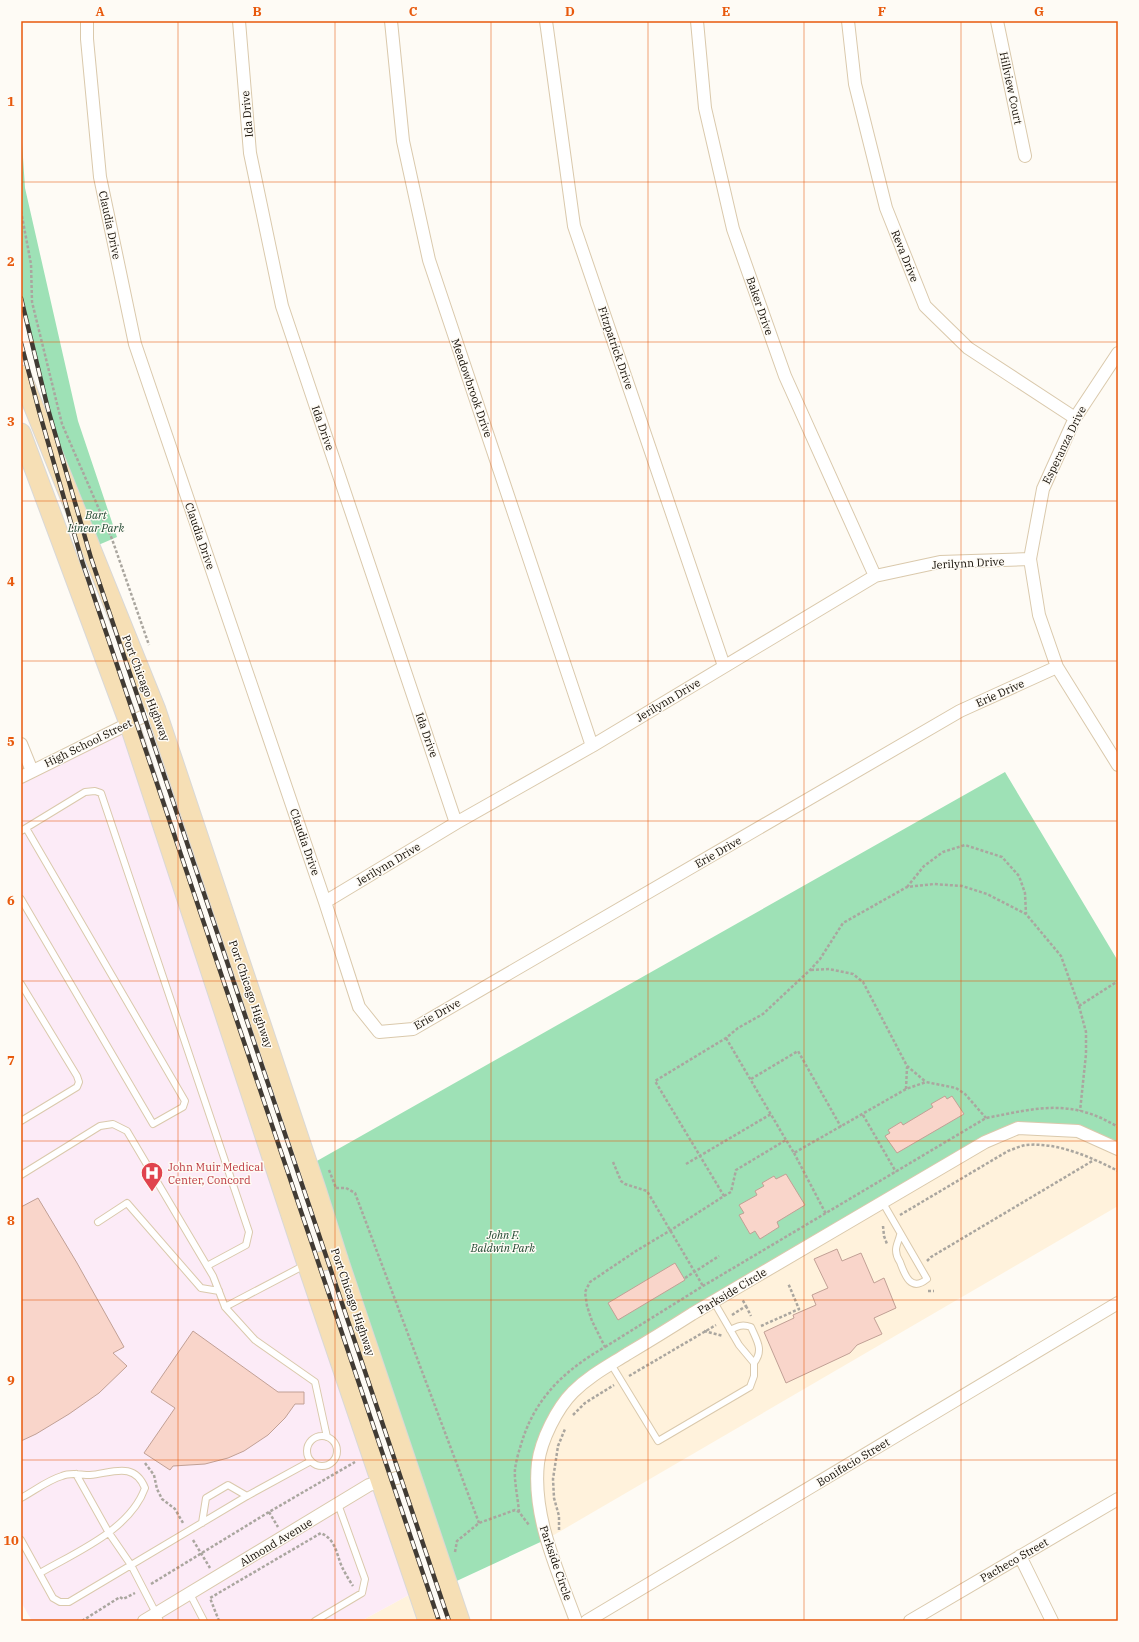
<svg xmlns="http://www.w3.org/2000/svg" width="1139" height="1642" viewBox="0 0 1139 1642" font-family="'IBM Plex Serif',serif">
  <rect width="100%" height="100%" fill="#fefbf5"/>
  <path fill="#fff2dc" d="M1018 1128 1078 1131 1118 1149V1206L547 1539 542 1520 545 1437 592 1376Z
    M418 1590 428 1621H361Z"/>
  <path fill="#fcebf7" d="M129 723 418 1590 361 1621H32L21 1602V744L32 770Z"/>
  <path fill="#9ee1b6" d="M21 127 25 188 78 421 117 537 89 549 48 409 21 298Z
    M1005 772 1118 961V1149L1078 1131 1018 1128 985 1142 572 1393 538 1462 547 1539 448 1585 308 1166Z"/>
  <path fill="#f9d5ca" stroke="#c1a095" d="M945 1096 947 1099 952 1096 964 1114 897 1153 885 1136 890 1133 888 1130 901 1122 903 1125 933 1107 931 1104Z
    M786 1174 805 1205 777 1222 779 1227 760 1239 755 1231 750 1234 739 1215 744 1213 739 1205 757 1195 755 1191 764 1186 762 1183 774 1176 776 1179Z
    M38 1198 77 1263 124 1347 113 1353 127 1366 99 1393 69 1414 36 1434 21 1441V1207Z
    M837 1249 842 1261 861 1253 874 1283 884 1278 896 1308 874 1318 882 1334 857 1345 850 1353 786 1383 764 1332 794 1318 793 1315 816 1305 812 1295 828 1288 814 1259Z
    M675 1263 685 1280 618 1320 608 1303Z
    M193 1331 278 1392H304V1404H295L285 1418 268 1435 244 1451 228 1458 205 1464 173 1466 170 1470 144 1453 175 1408 151 1392Z"/>
  <g fill="none" stroke-linecap="round" stroke-linejoin="round">
    <g stroke="#dac9ac" stroke-width="8">
      <path id="lane" d="M21 831 85 792 95 791 101 793 249 1232 246 1245 207 1266
        M21 899 153 1124 183 1107 185 1101 26 828
        M21 984 77 1076 79 1082 77 1087 21 1121
        M21 1175 100 1126 113 1124 127 1131 213 1276 225 1307 255 1340 315 1382 327 1437
        M883 1203 927 1279C911 1292 905 1276 900 1262 898 1259 896 1254 896 1250 896 1245 899 1240 900 1235
        M98 1222 127 1203 201 1288 219 1291
        M225 1307 305 1265
        M730 1330C738 1326 742 1324 751 1327 757 1341 764 1350 754 1363
        M611 1364 658 1441 750 1387 754 1376V1363L739 1345 714 1302
        M307 1451a15 15 0 1 1 30 0a15 15 0 1 1-30 0Z
        M76 1474 109 1533 131 1565 160 1621
        M21 1498C34 1491 48 1480 62 1476 71 1472 80 1475 90 1475 112 1473 134 1461 145 1488 130 1530 76 1552 40 1573
        M202 1523 206 1498 228 1485 247 1496
        M21 1540 53 1598 60 1602H69L247 1496 311 1461
        M190 1594 204 1621
        M315 1621 362 1593 365 1579 338 1504"/>
    </g>
    <g stroke="#dac9ac" stroke-width="14">
      <path id="street" d="M87 21V39L100 177 135 344 325 902 359 1007 379 1032 413 1029 960 711 1057 667
        M239 21 250 153 282 306 456 823
        M391 21 403 141 429 260 592 746
        M546 21 574 226 724 666
        M697 21 705 108 733 229 785 376 875 576
        M848 21 855 84 886 208 925 306 968 348 1075 418
        M997 21 1025 156
        M1118 353 1075 418 1043 489 1030 559 1039 615 1057 667 1118 765
        M21 744 32 771
        M21 777 156 710
        M325 902 456 823 592 746 875 576 940 562 1030 559
        M1020 1556 1052 1621
        M144 1621 369 1485 412 1474
        M576 1621C558 1571 532 1517 538 1463 541 1440 557 1408 573 1392 589 1376 608 1366 627 1354 649 1341 670 1328 692 1314 789 1256 888 1200 985 1142L1018 1128 1078 1131 1118 1149
        M587 1621 1118 1303
        M910 1621 1118 1499"/>
    </g>
    <g stroke="#d9d8d7" stroke-width="21">
      <path id="primary" d="M21 375 156 710 317 1192 339 1262 460 1621
        M21 433 129 723 307 1264 428 1621
        M307 1264 338 1258"/>
    </g>
    <path stroke="#aaa69f" stroke-width="2.5" stroke-dasharray="3 2" stroke-linecap="butt" d="M21 211 31 264 32 302 62 424 112 539 149 645
      M907 887 924 866 943 852 965 845 1002 857 1019 876 1025 893 1026 914
      M811 970 829 969 853 974 863 982 907 1066 926 1082
      M1079 1006 1086 1032V1054L1080 1111
      M726 1038 786 1140
      M751 1079 798 1051 841 1127
      M906 1089 907 1067
      M863 1115 896 1172
      M794 1153 826 1214
      M613 1162 621 1181 625 1184 647 1191 703 1286
      M686 1164 771 1114
      M329 1170 336 1188
      M336 1188H346L355 1193 479 1523
      M724 1196 731 1192 736 1170 786 1140 794 1153 906 1089 926 1082 956 1088 965 1094 986 1118
      M900 1215 1008 1151C1014 1149 1020 1146 1026 1145 1057 1142 1091 1157 1118 1171
      M883 1226 884 1236 887 1244
      M927 1261 931 1257 1094 1160
      M685 1278 719 1256
      M928 1291H934
      M746 1306 751 1316
      M732 1315 746 1306 742 1299
      M761 1326 799 1309 788 1283
      M704 1331 723 1336
      M605 1347 703 1286 986 1118C1038 1108 1070 1098 1118 1127
      M629 1376 716 1325
      M573 1415 585 1403 614 1385
      M145 1463 154 1475 157 1489 162 1499 175 1509 183 1523
      M269 1512 278 1527
      M519 1512C518 1499 514 1481 515 1469 516 1462 518 1454 520 1448 533 1400 563 1371 605 1347L592 1321 587 1306 585 1292 590 1282 636 1251 671 1230 724 1196 655 1081 726 1038 738 1028 763 1014 810 970 820 959 843 923 907 887 934 884 962 886 987 894 1026 914 1061 956 1079 1006 1118 981
      M559 1530V1516L554 1498 553 1479 558 1446 565 1429
      M193 1540 210 1568
      M455 1552 457 1541 479 1523 515 1510 519 1512 529 1525
      M151 1584 269 1512 355 1462
      M82 1621 120 1597 123 1599 135 1593
      M219 1621 210 1598 321 1533C336 1540 336 1553 342 1567 345 1573 349 1580 353 1586"/>
    <use href="#lane" stroke="#fff" stroke-width="6"/>
    <use href="#street" stroke="#fff" stroke-width="12"/>
    <use href="#primary" stroke="#f6dfb5" stroke-width="19"/>
    <g stroke="#413b34" stroke-width="4.5">
      <path id="rail" d="M21 298 48 409 91 558 449 1621
        M21 343 39 411 82 561 439 1621"/>
    </g>
    <use href="#rail" stroke="#fefbf5" stroke-width="3" stroke-dasharray="9" stroke-linecap="butt"/>
  </g>
  <path fill="none" stroke="#e8590c" stroke-width="1" stroke-opacity="0.55" d="M178 21V1621M335 21V1621M491 21V1621M648 21V1621M804 21V1621M961 21V1621M21 182H1118M21 342H1118M21 501H1118M21 661H1118M21 821H1118M21 981H1118M21 1141H1118M21 1300H1118M21 1460H1118"/>
  <defs>
    <g id="hospital-pin" transform="scale(1.15)"><path d="M0 17L-7.5 6A9.5 9.5 0 1 1 7.5 6Z" fill="#e0444e" stroke="#fefbf5"/><path d="M-5-5h3v3.5h4V-5h3V5h-3V1.5h-4V5h-3Z" fill="#fff"/></g>
  </defs>
  <g fill-rule="evenodd">
    <use href="#hospital-pin" x="152" y="1173"/>
  </g>
  <g text-anchor="middle" stroke-width="3" stroke-linejoin="round" paint-order="stroke">
    <g font-size="11" fill="#110b03" stroke="#fefbf5">
      <text transform="translate(1011 88) rotate(78)" y="4">Hillview Court</text>
      <text transform="translate(247 114) rotate(-95)" y="4">Ida Drive</text>
      <text transform="translate(110 225) rotate(78)" y="4">Claudia Drive</text>
      <text transform="translate(905 256) rotate(68)" y="4">Reva Drive</text>
      <text transform="translate(760 306) rotate(71)" y="4">Baker Drive</text>
      <text transform="translate(616 348) rotate(71)" y="4">Fitzpatrick Drive</text>
      <text transform="translate(472 388) rotate(71)" y="4">Meadowbrook Drive</text>
      <text transform="translate(323 428) rotate(71)" y="4">Ida Drive</text>
      <text transform="translate(1064 445) rotate(-64)" y="4">Esperanza Drive</text>
      <text transform="translate(200 536) rotate(71)" y="4">Claudia Drive</text>
      <text transform="translate(968 563) rotate(-3)" y="4">Jerilynn Drive</text>
      <text transform="translate(146 688) rotate(69)" y="4">Port Chicago Highway</text>
      <text transform="translate(1000 693) rotate(-24)" y="4">Erie Drive</text>
      <text transform="translate(668 700) rotate(-31)" y="4">Jerilynn Drive</text>
      <text transform="translate(427 735) rotate(71)" y="4">Ida Drive</text>
      <text transform="translate(88 743) rotate(-26)" y="4">High School Street</text>
      <text transform="translate(305 842) rotate(71)" y="4">Claudia Drive</text>
      <text transform="translate(718 852) rotate(-30)" y="4">Erie Drive</text>
      <text transform="translate(388 864) rotate(-31)" y="4">Jerilynn Drive</text>
      <text transform="translate(251 994) rotate(71)" y="4">Port Chicago Highway</text>
      <text transform="translate(437 1014) rotate(-29)" y="4">Erie Drive</text>
      <text transform="translate(732 1291) rotate(-31)" y="4">Parkside Circle</text>
      <text transform="translate(353 1302) rotate(71)" y="4">Port Chicago Highway</text>
      <text transform="translate(853 1462) rotate(-31)" y="4">Bonifacio Street</text>
      <text transform="translate(276 1542) rotate(-31)" y="4">Almond Avenue</text>
      <text transform="translate(1014 1560) rotate(-30)" y="4">Pacheco Street</text>
      <text transform="translate(556 1563) rotate(71)" y="4">Parkside Circle</text>
    </g>
    <g font-size="11" font-style="italic" fill="#1e452e" stroke="#fefbf5">
      <text x="96" y="519">Bart<tspan x="96" dy="13">Linear Park</tspan></text>
      <text x="503" y="1239">John F.<tspan x="503" dy="13">Baldwin Park</tspan></text>
    </g>
    <g font-size="11" fill="#be3a42" stroke="#fefbf5" text-anchor="start">
      <text x="168" y="1171">John Muir Medical<tspan x="168" dy="13">Center, Concord</tspan></text>
    </g>
  </g>
  <rect width="1139" height="1642" fill="none" stroke="#fefbf5" stroke-width="44"/>
  <rect x="22" y="22" width="1095" height="1598" fill="none" stroke="#e8590c" stroke-width="1.5"/>
  <g font-size="13" text-anchor="middle" font-weight="bold" fill="#e8590c">
    <text x="100" y="16">A</text>
    <text x="257" y="16">B</text>
    <text x="413" y="16">C</text>
    <text x="570" y="16">D</text>
    <text x="726" y="16">E</text>
    <text x="882" y="16">F</text>
    <text x="1039" y="16">G</text>
    <text x="11" y="106">1</text>
    <text x="11" y="266">2</text>
    <text x="11" y="426">3</text>
    <text x="11" y="586">4</text>
    <text x="11" y="746">5</text>
    <text x="11" y="905">6</text>
    <text x="11" y="1065">7</text>
    <text x="11" y="1225">8</text>
    <text x="11" y="1385">9</text>
    <text x="11" y="1545">10</text>
  </g>
</svg>
